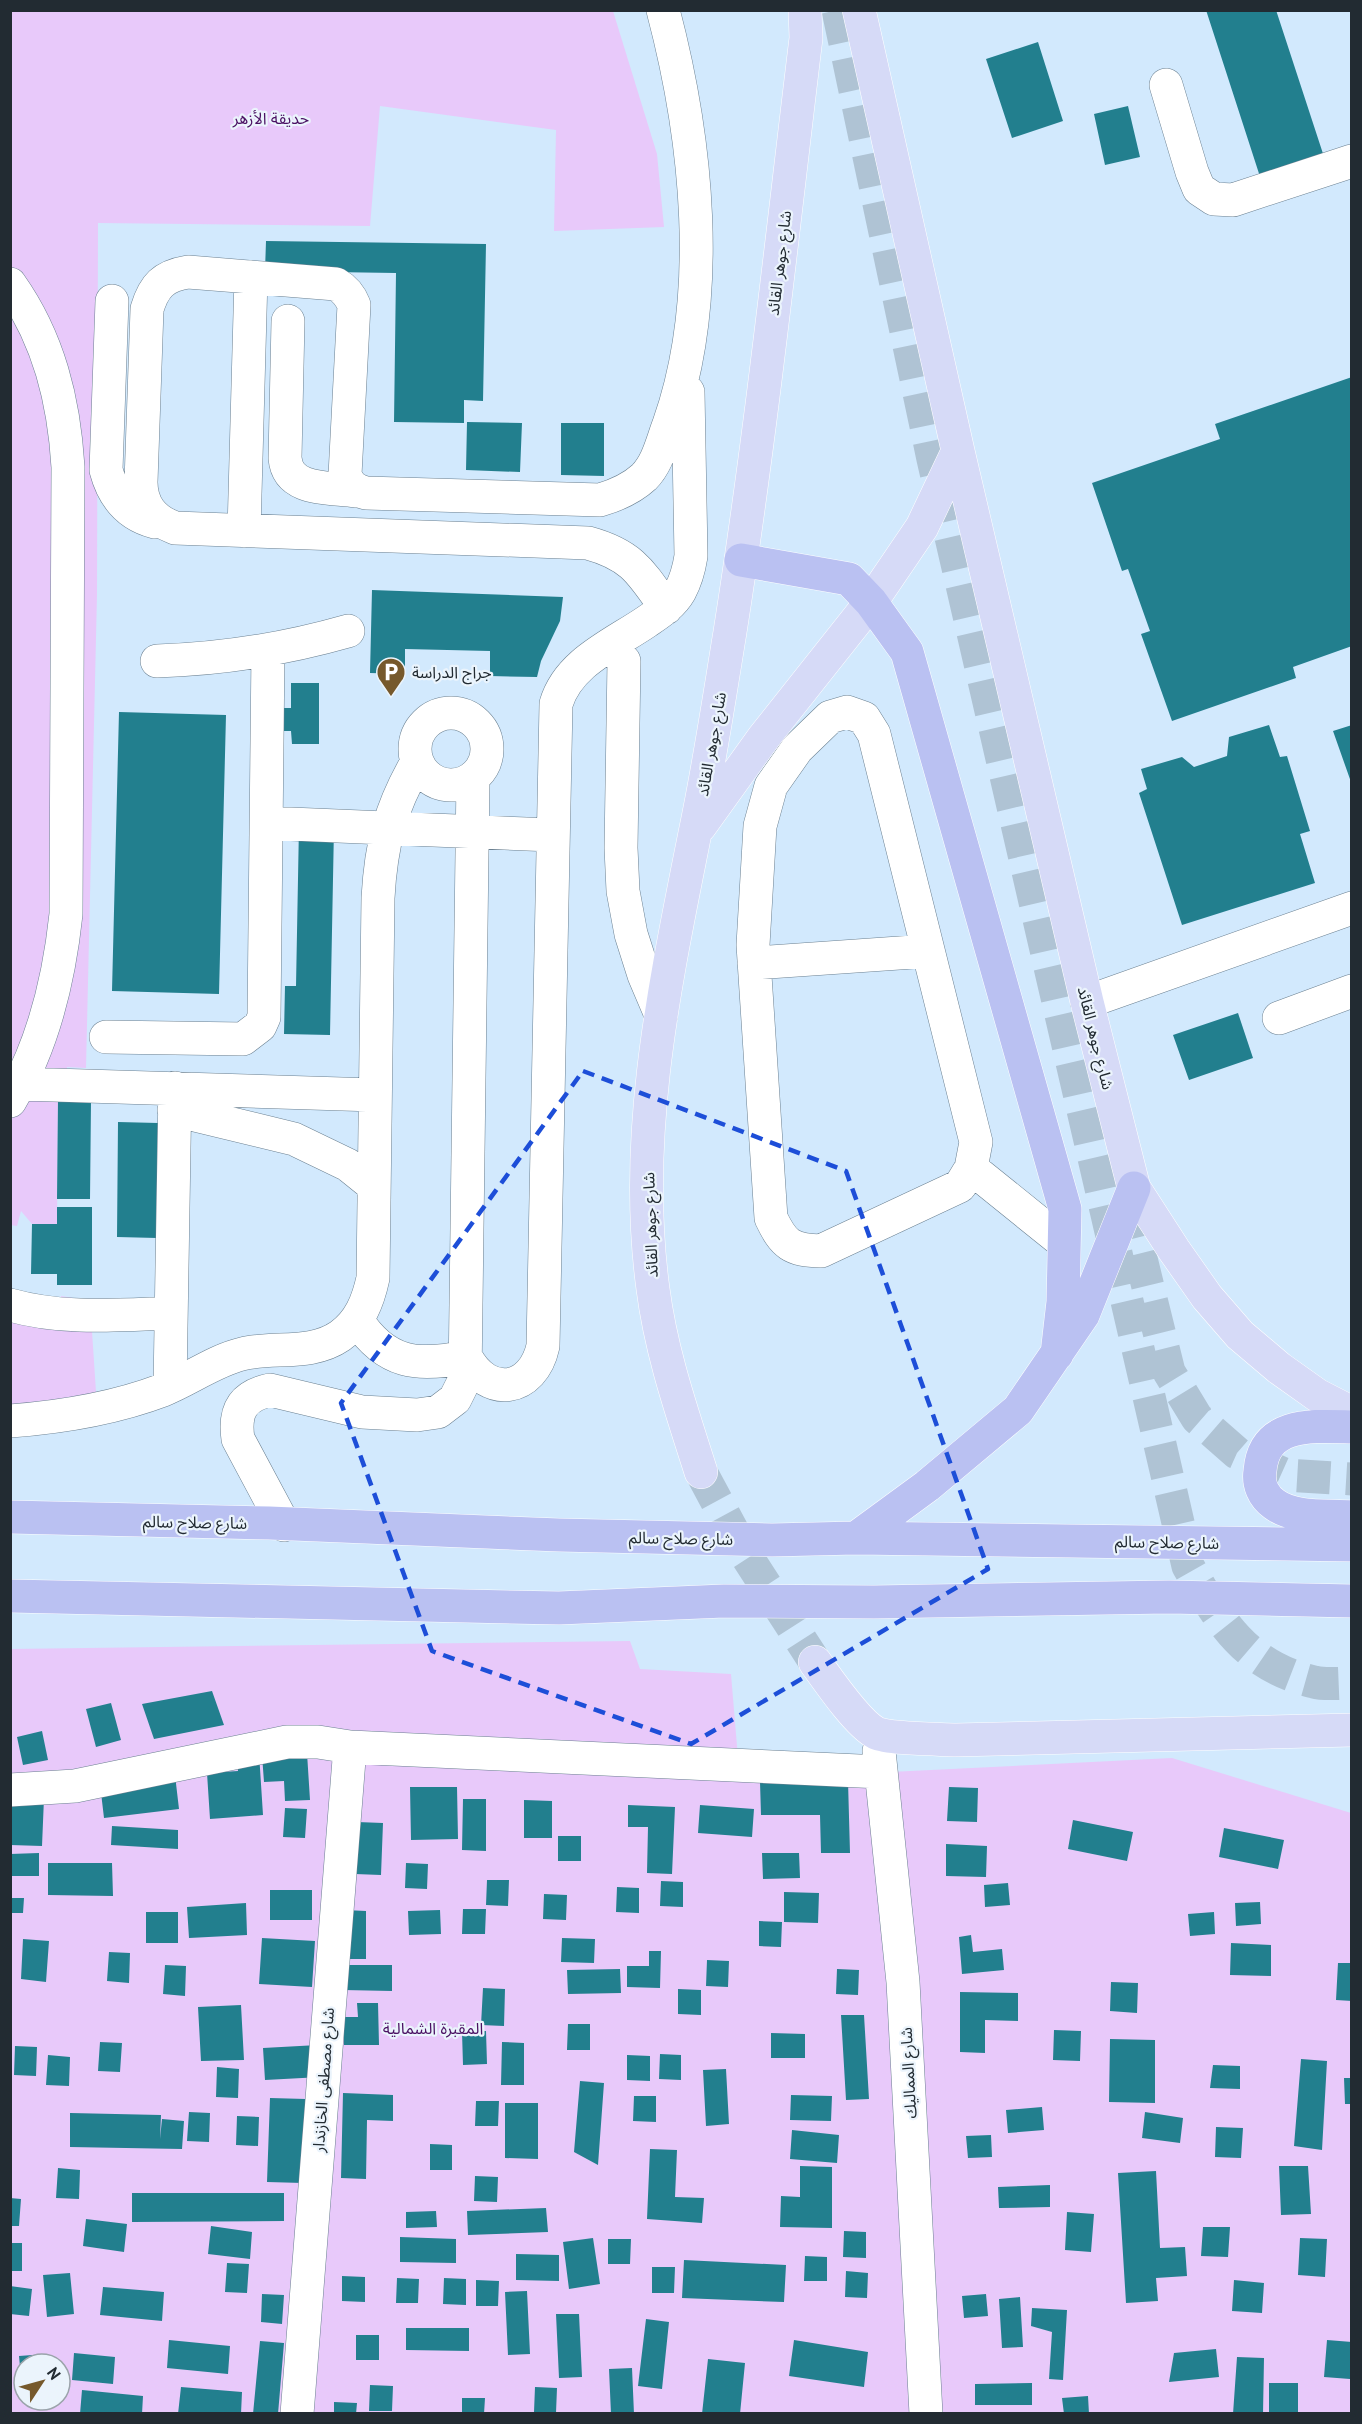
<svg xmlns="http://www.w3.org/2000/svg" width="1362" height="2424" viewBox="0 0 1362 2424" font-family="'PT Sans','Noto Sans Arabic',sans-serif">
  <rect width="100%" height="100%" fill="#d2e9fd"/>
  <path fill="#e8c9fa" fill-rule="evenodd" d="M10 11H613L657 154 664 227 554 231 556 130 380 106 370 226 98 223 97 595 86 1068 67 1067 66 1085 58 1101 57 1224H32L21 1211 17 1226 10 1225Z
    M61 1296 92 1301 91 1316 97 1407 11 1408 10 1297 61 1305Z
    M630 1641 640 1669 731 1674 739 1770 849 1774 1172 1758 1351 1813V2413H11L10 1649ZM24 2364H60V2400H24Z"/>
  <path fill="#227f8e" d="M1206 10H1276L1328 169 1264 189Z
    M1038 42 1063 121 1012 138 986 59Z
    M1128 106 1140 157 1105 165 1094 114Z
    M266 241 486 244 483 401 464 400V423L394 422 396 273 265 271Z
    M1352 377V646L1293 667 1296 678 1172 721 1141 634 1150 631 1128 569 1122 571 1092 483 1220 439 1215 424Z
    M467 422 522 423 520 472 466 470Z
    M561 423H604V476L561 475Z
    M372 590 563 597 560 621 541 661 537 677 490 676V651L405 649V674L370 673Z
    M291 683H319V744H292L291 731H282V708H291Z
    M119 712 226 715 219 994 112 991Z
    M1269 725 1280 757 1287 756 1310 831 1300 834 1315 883 1182 925 1139 793 1147 789 1141 769 1182 757 1194 767 1227 756 1229 737Z
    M1352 725V782H1351L1333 731Z
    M299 825 334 827 330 1035 284 1034 285 986H296Z
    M1238 1013 1253 1058 1189 1080 1173 1035Z
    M58 1100 91 1101 90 1199H57Z
    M118 1122 158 1123 157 1238 117 1237Z
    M57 1207H92V1285H57V1274H31L32 1224H57Z
    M212 1691 224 1725 154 1739 142 1704Z
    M111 1703 121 1740 96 1747 86 1709Z
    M42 1731 48 1760 23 1765 17 1737Z
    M259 1753 263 1815 210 1819 207 1773 238 1771 237 1755Z
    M307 1753 310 1800 285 1801 284 1781 264 1782 262 1755Z
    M175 1775 179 1809 104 1818 100 1784Z
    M848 1781 850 1853H821L820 1815H761L760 1782Z
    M410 1787H457L458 1839 411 1840Z
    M949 1787 978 1788 977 1822 947 1821Z
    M10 1796 44 1798 42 1846 10 1845Z
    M463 1799H486V1851L462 1850Z
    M524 1800 552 1801V1838H524Z
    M628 1805 675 1807 672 1874 647 1873 648 1827H628Z
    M700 1805 754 1809 752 1837 698 1833Z
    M285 1808 307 1809 305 1838 283 1837Z
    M1073 1820 1133 1832 1127 1861 1068 1849Z
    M357 1822 383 1823 381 1875 355 1874Z
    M112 1826 178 1830V1849L111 1845Z
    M1224 1828 1284 1840 1278 1869 1219 1857Z
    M558 1836H581V1861H558Z
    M946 1844 987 1846 986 1877 946 1876Z
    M39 1853V1876H10V1854Z
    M762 1853H799L800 1878 763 1879Z
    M48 1863H112L113 1896 48 1895Z
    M406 1863 428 1864 427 1889 405 1888Z
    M487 1880H509L508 1906 486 1905Z
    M661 1881 683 1882V1907L660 1906Z
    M1008 1883 1010 1905 985 1907 984 1885Z
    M617 1887 639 1888V1913L616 1912Z
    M270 1890H312V1920H270Z
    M784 1892 819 1893 818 1923 784 1922Z
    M544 1894 567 1895 566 1920 543 1919Z
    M10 1898H24L23 1913H10Z
    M1260 1902 1261 1924 1236 1926 1235 1903Z
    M246 1903 247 1935 189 1938 187 1907Z
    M463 1909H486L485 1934H462Z
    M345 1910 366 1911V1959H344Z
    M440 1910 441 1934 409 1935 408 1911Z
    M146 1912H178V1943H146Z
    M1214 1912 1215 1934 1190 1936 1188 1914Z
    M759 1921 782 1922 781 1947 759 1946Z
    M971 1935 973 1952 1002 1949 1004 1970 962 1974 959 1937Z
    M262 1938 315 1941 312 1987 259 1984Z
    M562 1938 595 1939 594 1963 561 1962Z
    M23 1939 49 1941 46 1982 21 1979Z
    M1231 1943 1271 1945V1976L1230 1975Z
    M649 1951H661L660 1988 627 1987V1966H649Z
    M109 1952 130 1953 129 1983 107 1981Z
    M707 1960 729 1961 728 1987 706 1986Z
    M1338 1963H1352V2001L1336 2000Z
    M165 1965 186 1966 185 1996 163 1994Z
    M344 1965H392V1991L343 1990Z
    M620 1969 621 1993 568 1994 567 1970Z
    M837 1969 859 1970 858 1995 836 1994Z
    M1111 1982 1138 1983 1137 2013 1110 2011Z
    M483 1988 505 1989 504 2026 481 2025Z
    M678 1989 701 1990V2015L678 2014Z
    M960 1992 1018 1993V2021L985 2020V2053L960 2052Z
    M357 2003H378L379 2045H344V2017H358Z
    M241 2005 244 2060 201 2061 198 2007Z
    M841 2015H864L869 2099 846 2100Z
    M568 2024H590V2050H567Z
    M1054 2030 1081 2031 1080 2061 1053 2060Z
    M486 2031 487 2064 463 2065 462 2032Z
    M771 2033 805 2034V2058H771Z
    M1110 2039 1155 2040V2103L1109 2102Z
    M100 2042 122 2043 120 2072 98 2071Z
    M502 2042 524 2043V2085H501Z
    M318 2045 321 2077 265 2080 263 2048Z
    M15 2046 37 2047 36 2076 14 2075Z
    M660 2054 681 2055V2080L659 2079Z
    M48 2055 70 2057 69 2086 46 2085Z
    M627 2055 650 2056V2081L627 2080Z
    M1301 2059 1327 2061 1322 2150 1294 2146Z
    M1213 2065 1240 2066V2089L1210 2088Z
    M217 2067 239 2069 238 2098 216 2097Z
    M726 2069 729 2124 706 2126 703 2070Z
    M1344 2078H1352V2104H1345Z
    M580 2081 604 2083 598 2165 574 2152Z
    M343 2093 393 2095V2121L367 2120 366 2179 341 2178Z
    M791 2095 832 2096 831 2121 790 2120Z
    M634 2096H656V2122L633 2121Z
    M270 2098 306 2099 303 2183 267 2182Z
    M476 2101H499L498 2126H475Z
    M505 2103H538V2159L505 2158Z
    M1042 2107 1044 2130 1008 2133 1006 2110Z
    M189 2112 210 2113 209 2142 187 2141Z
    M1145 2112 1183 2118 1180 2143 1142 2138Z
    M70 2113 161 2115 160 2139 162 2119 184 2121 182 2149 70 2147Z
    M237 2116 259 2117 258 2146 236 2145Z
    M1216 2127 1243 2128 1241 2158 1215 2157Z
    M792 2130 839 2135 837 2163 790 2159Z
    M991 2135 992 2157 968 2158 966 2136Z
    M430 2144 452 2145V2170H430Z
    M650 2149 677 2150 675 2197 704 2198 702 2223 647 2219Z
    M800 2166 832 2167V2228L780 2227 781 2196 800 2197Z
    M1279 2166H1308L1311 2214 1281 2215Z
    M58 2168 80 2170 79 2199 56 2198Z
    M1156 2171 1160 2248 1185 2247 1187 2276 1156 2278 1158 2301 1126 2303 1118 2173Z
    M475 2176 498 2177 497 2202 474 2201Z
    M1050 2185V2207L999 2208 998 2187Z
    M132 2193H284V2221L132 2222Z
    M10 2198 21 2199 19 2226H10Z
    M546 2208 548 2232 468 2235 467 2211Z
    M436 2211 437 2227 406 2228V2212Z
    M1067 2212 1094 2214 1091 2252 1065 2250Z
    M86 2219 127 2224 124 2252 83 2246Z
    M211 2226 252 2232 250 2259 208 2254Z
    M1203 2227H1230L1228 2257 1201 2256Z
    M844 2231 866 2232V2258L843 2257Z
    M400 2237 456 2239V2263L400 2262Z
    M593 2238 600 2284 569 2289 563 2242Z
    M1300 2238 1327 2239 1325 2277 1298 2275Z
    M608 2239H631L630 2264H608Z
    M10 2243H22V2271H10Z
    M516 2254 559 2255V2281L516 2280Z
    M805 2256 827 2257V2281H804Z
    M684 2260 786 2265 784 2302 682 2298Z
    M227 2263 249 2264 247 2293 225 2292Z
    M652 2267H675L674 2293H652Z
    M846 2271 868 2273 867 2298 845 2297Z
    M70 2273 74 2314 47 2317 43 2275Z
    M342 2276 365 2277V2302L342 2301Z
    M397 2278 419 2279 418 2303H396Z
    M444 2278 466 2279V2305L443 2304Z
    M476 2280 499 2281 498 2306H476Z
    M1234 2280 1264 2283 1262 2313 1232 2311Z
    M10 2286 32 2289 29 2316 10 2314Z
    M103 2287 164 2292 162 2321 100 2315Z
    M527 2291 530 2354 508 2355 505 2292Z
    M262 2294 284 2295 282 2324 261 2322Z
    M986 2294 988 2316 964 2318 962 2296Z
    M1020 2297 1023 2347 1002 2348 999 2299Z
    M1032 2308 1067 2310 1063 2380 1049 2379 1052 2332 1031 2326Z
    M556 2314H579L582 2377 559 2378Z
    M646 2319 669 2322 662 2389 638 2386Z
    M406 2328H469V2351L406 2350Z
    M356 2335H379V2360H356Z
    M169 2340 230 2346 228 2374 167 2368Z
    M794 2340 868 2352 864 2387 789 2376Z
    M1327 2340 1352 2342 1350 2379 1324 2377Z
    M260 2341 284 2343 278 2414H253Z
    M1216 2349 1219 2377 1169 2382 1174 2353Z
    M74 2353 115 2357 113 2384 72 2380Z
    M46 2354 47 2364H24L22 2388 19 2356Z
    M1237 2357 1264 2358 1263 2414H1233Z
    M708 2359 745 2363 740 2414H702Z
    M632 2368 634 2414H611L609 2369Z
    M1032 2383V2405H975V2384Z
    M1269 2383H1298V2414H1269Z
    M370 2385 393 2386 392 2411H369Z
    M181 2387 242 2392 241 2414H178Z
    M535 2387 557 2388 556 2413 534 2412Z
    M82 2390 143 2396 142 2414H80Z
    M1088 2396 1089 2414H1064L1062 2398Z
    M462 2398H485L484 2414H462Z
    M334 2402 357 2403 356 2414H334Z"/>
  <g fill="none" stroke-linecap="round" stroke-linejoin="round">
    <path stroke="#afc3d4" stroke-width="33" stroke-dasharray="33 16" stroke-linecap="butt" d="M838 10 933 459 1188 1566C1220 1622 1246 1666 1314 1682 1325 1685 1340 1683 1352 1683
      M1128 1206 1169 1372 1197 1418 1237 1453 1286 1475 1352 1479
      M701 1472 744 1552 815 1662"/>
    <g stroke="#6b8091" stroke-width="34">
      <path id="minor" d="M663 10C697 139 714 296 669 424 662 442 658 463 644 477 631 489 617 495 600 500L366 493C354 490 350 486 345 475L354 305C350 295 345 289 336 284L188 272C163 276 154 286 147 309L141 482C141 505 153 520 175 528L588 543C632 555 641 572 666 608
        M1166 85 1192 172 1199 189 1214 199 1233 200 1352 161
        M10 284C49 339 64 401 68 467L66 914C59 980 44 1044 10 1101
        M112 301 106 470C113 496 128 515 155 522
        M288 321 285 458C288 492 330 487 356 491
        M244 531 251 277
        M157 661C222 659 285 649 348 631
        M624 661 621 848 623 891 631 934 644 975 661 1015
        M847 712 864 718 874 734 976 1142 971 1168 960 1186 821 1251C791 1250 784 1245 771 1218L753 945 760 826 771 786 797 749 830 717Z
        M415 749a36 36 0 1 1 72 0a36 36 0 1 1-72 0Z
        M267 823 552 835
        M754 963 928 951
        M1087 1002 1352 908
        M1279 1018 1352 991
        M106 1037 243 1039 260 1026 264 1017 268 651
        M21 1084 375 1095
        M174 1110 294 1139 348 1165 374 1186
        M971 1168 1064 1243
        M10 1305C63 1320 117 1315 171 1313
        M357 1320C386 1364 417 1367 466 1357
        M466 1357C488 1399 533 1392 543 1346L556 704C568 663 612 645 646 622 659 613 672 605 680 591 686 580 689 569 691 556L688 392
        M170 1387 175 1088
        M10 1421C63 1417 113 1409 163 1390 188 1380 216 1360 242 1354 274 1346 311 1356 340 1336 360 1322 368 1301 373 1278L378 898C381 844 390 809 417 762
        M284 1525 238 1439C234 1412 242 1396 270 1390L362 1412 417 1415 438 1412 455 1399 465 1379 473 778
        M879 1751 903 1982 926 2414
        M10 1790 75 1786 287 1742H318L350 1747 881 1772
        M297 2414 350 1747"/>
    </g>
    <g stroke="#fff" stroke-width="34">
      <path id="major" d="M859 10 958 451 1087 1002 1134 1188 1174 1250 1207 1297 1240 1335 1279 1368 1317 1395 1352 1413
        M700 826 764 737 871 602 922 527 958 451
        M701 1472C682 1412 661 1352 653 1289 632 1135 665 984 695 833 709 767 719 699 730 632 761 435 782 236 806 38L805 10
        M815 1662C828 1680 857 1723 876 1733 889 1739 940 1739 956 1740L1352 1730"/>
    </g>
    <g stroke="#fff" stroke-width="34">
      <path id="highway" d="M741 560 849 579 871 602 907 652 1065 1209 1063 1302 1057 1354
        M1352 1427C1313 1426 1264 1421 1260 1471 1258 1484 1263 1496 1274 1504 1294 1519 1328 1515 1352 1517
        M10 1517 269 1523 559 1535 772 1540 856 1538 1352 1545
        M856 1538 927 1486 1018 1410 1083 1315 1134 1188
        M10 1596 559 1608 724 1601 874 1602 1169 1597 1352 1601"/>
    </g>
    <use href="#minor" stroke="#fff" stroke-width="33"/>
    <use href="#major" stroke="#d6daf7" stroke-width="33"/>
    <use href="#highway" stroke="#bac1f2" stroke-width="33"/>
  </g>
  <path fill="none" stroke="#1d4ed8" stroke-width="4.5" stroke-dasharray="12 8" stroke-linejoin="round" d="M583 1071 846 1171 988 1569 691 1744 432 1651 341 1403Z"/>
  <defs>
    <g id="parking-pin" transform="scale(1.5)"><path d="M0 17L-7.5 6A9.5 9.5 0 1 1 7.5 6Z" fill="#76592c" stroke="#ebf4fc"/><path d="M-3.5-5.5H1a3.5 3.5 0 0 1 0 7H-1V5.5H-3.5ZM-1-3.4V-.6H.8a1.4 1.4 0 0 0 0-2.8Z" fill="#fff"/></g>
  </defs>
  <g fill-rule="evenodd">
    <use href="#parking-pin" x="391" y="672"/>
  </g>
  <g text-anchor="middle" stroke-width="4.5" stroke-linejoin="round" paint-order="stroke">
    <g font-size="16" fill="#4a1163" stroke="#ebf4fc">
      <text x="271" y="124">حديقة الأزهر</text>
      <text x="433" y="2034">المقبرة الشمالية</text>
    </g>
    <g font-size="16" fill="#222b32" stroke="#ebf4fc">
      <text transform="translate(779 263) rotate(-83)" y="6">شارع جوهر القائد</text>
      <text transform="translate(711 744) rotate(-80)" y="6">شارع جوهر القائد</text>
      <text transform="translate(1096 1038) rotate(76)" y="6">شارع جوهر القائد</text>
      <text transform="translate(650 1225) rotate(-92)" y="6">شارع جوهر القائد</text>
      <text transform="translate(195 1522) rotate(1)" y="6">شارع صلاح سالم</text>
      <text transform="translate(681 1538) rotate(1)" y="6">شارع صلاح سالم</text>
      <text transform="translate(1167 1542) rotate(1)" y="6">شارع صلاح سالم</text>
      <text transform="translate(908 2073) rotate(-93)" y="6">شارع المماليك</text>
      <text transform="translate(323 2080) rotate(-86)" y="6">شارع مصطفى الخازندار</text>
    </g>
    <g font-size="16" fill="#222b32" stroke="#ebf4fc" text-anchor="start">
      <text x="412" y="678">جراج الدراسة</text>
    </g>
  </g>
  <rect width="1362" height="2424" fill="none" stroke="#222b32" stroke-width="24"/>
  <g transform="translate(42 2382) rotate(54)"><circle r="28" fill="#ebf4fc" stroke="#9ba4ab" stroke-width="1.5"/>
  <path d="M0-4.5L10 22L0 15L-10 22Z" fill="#76592c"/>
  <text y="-9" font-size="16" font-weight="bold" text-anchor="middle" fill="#222b32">N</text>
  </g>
</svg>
